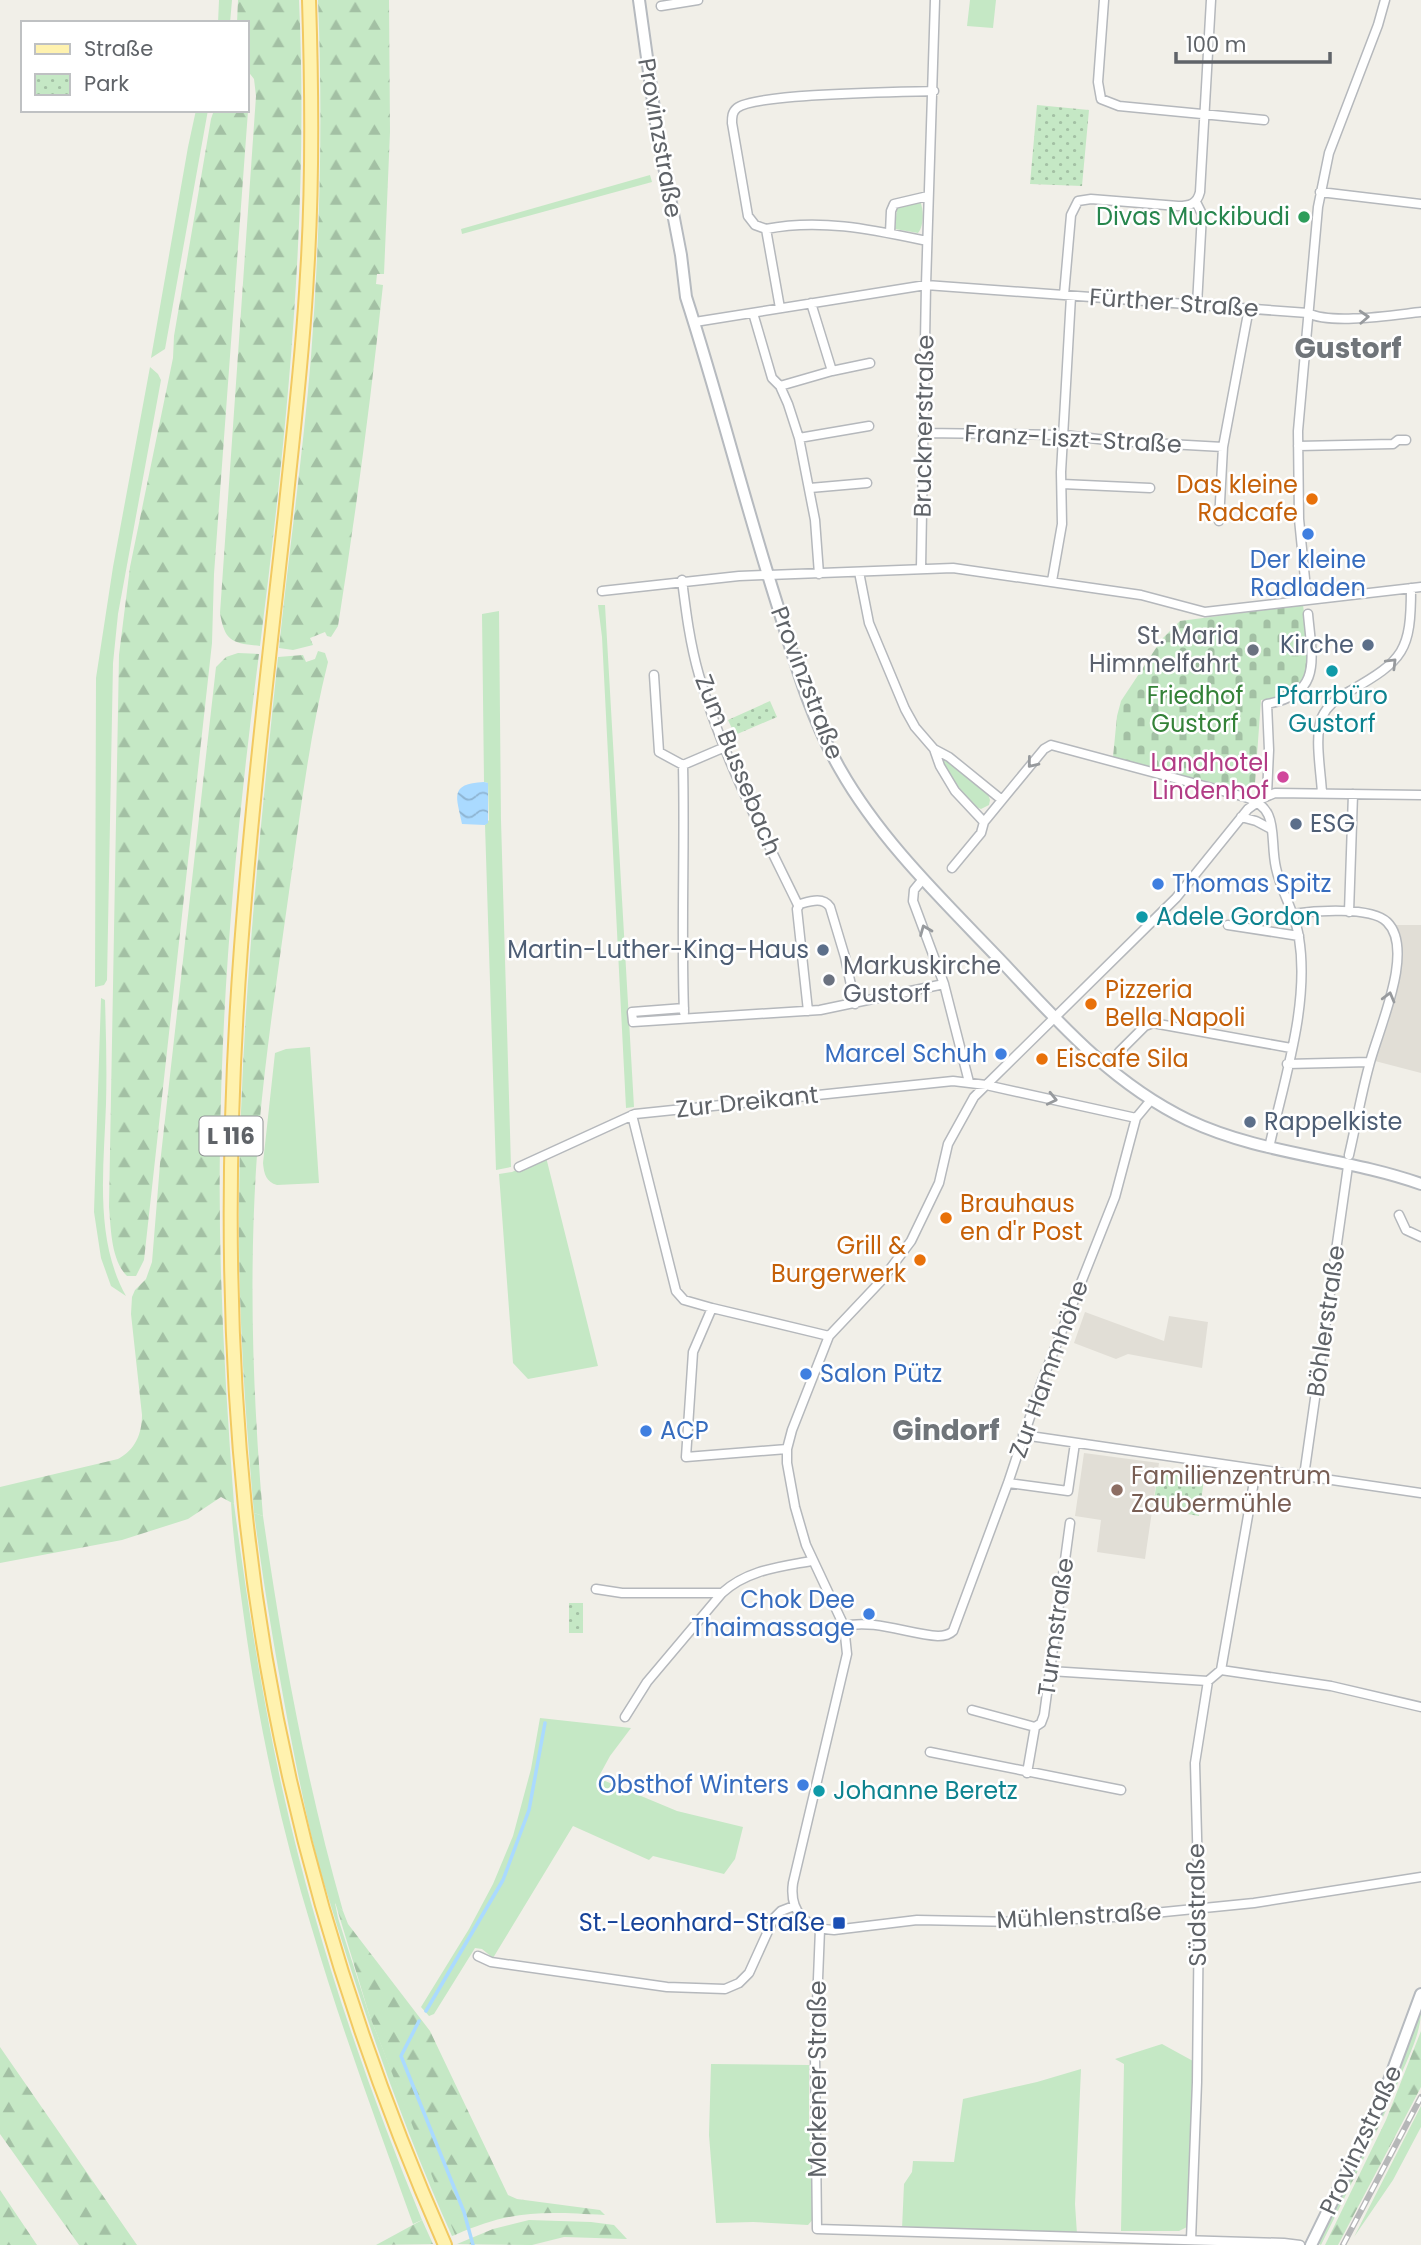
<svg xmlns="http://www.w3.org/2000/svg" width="1421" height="2245" viewBox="0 0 1421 2245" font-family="Poppins,sans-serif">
  <defs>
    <pattern id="forest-firs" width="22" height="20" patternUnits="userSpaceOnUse" patternTransform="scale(1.75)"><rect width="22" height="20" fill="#c5e8c5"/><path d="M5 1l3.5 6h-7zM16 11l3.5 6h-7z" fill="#a3c0a4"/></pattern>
    <pattern id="cemetery-stones" width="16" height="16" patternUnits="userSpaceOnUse" patternTransform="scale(1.75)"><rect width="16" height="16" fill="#c5e8c5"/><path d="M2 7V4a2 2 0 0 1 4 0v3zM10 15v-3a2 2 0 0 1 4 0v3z" fill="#a3c0a4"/></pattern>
    <pattern id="park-dots" width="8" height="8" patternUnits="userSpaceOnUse" patternTransform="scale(1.75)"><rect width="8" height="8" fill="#c5e8c5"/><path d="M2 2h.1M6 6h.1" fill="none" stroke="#a3c0a4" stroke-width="1.8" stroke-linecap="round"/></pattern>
    <pattern id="water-waves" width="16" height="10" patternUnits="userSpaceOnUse" patternTransform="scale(1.75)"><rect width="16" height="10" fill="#aadaff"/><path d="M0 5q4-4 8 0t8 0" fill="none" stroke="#8eb4d2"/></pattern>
  </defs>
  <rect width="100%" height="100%" fill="#f1efe8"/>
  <path fill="#e1ded6" d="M1396 925H1421V1073L1375 1061 1389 1021 1402 962V947L1400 933Z
    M1085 1312 1164 1341 1169 1316 1208 1322 1202 1368 1128 1354 1116 1359 1074 1343Z
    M1084 1453 1159 1463 1145 1559 1097 1552 1101 1520 1075 1516Z"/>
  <path fill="#c5e8c5" d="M219 0H232L230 23H218Z
    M970 0H996L993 28 967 26Z
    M196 110H208L165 349 151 358 188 147Z
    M650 175 652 182 462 234 461 229Z
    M920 201C924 210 924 226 918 233L895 229 897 207Z
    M150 367 158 374 161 380 118 614 113 663 107 980 104 985 95 987 96 678 113 567Z
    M598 605H605L634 1107 626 1108 602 637Z
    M499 611 501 820 511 1167 496 1170 485 825 489 820 488 783 484 782 482 614Z
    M939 754 988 794 990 800 989 805 981 809C961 801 948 773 938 756Z
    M101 998 105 1000C106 1035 107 1069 106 1104 104 1167 94 1239 126 1296L111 1286 101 1258 94 1212Z
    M310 1047 319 1183 277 1185C266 1182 264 1174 263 1163L275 1053 286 1049Z
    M546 1157 598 1366 528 1379 513 1363 499 1174 512 1172Z
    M231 1502 234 1504C247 1601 262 1697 283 1792 316 1939 365 2081 422 2220L413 2224C378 2126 341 2028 312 1929 281 1828 258 1722 244 1618 239 1580 233 1541 231 1502Z
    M254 1513 263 1516C282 1649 306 1781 343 1911L335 1903 338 1918 369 2014 446 2208 455 2235 452 2236C402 2125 362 2008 327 1893 313 1849 304 1803 295 1759 279 1677 265 1596 254 1513Z
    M540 1718 631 1728 610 1756 598 1778 677 1811 743 1827 735 1859 724 1874 653 1856 649 1860 573 1826 493 1958 482 1949 475 1948 434 2014 429 2016 421 2007 469 1929 493 1884 513 1836 531 1769Z
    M1421 2011C1421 2034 1407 2059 1399 2080L1396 2079Z
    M1162 2044 1193 2061 1194 2095 1187 2227 1179 2231H1121L1124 2064 1115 2059Z
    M711 2064 809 2065V2133L812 2136 814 2218 808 2225 753 2222 716 2223 709 2135Z
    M1081 2069 1075 2204 1077 2234 902 2229 904 2184 912 2172 913 2161 954 2162 963 2099 1037 2082Z
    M1421 2106V2127L1393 2180 1354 2237Z"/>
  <path fill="url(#forest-firs)" d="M238 0H299C309 216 287 432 260 646 232 643 225 642 220 613L256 96 254 79 247 70V23H237Z
    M318 0H389L390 132 384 274H377L376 284 383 285C371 399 356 512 338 626L331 637 327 636 325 632 310 638 313 645 293 650 279 648C289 551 303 454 311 357 320 238 323 119 318 0Z
    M247 94 248 111 214 574 212 643 144 1260 136 1276H127C111 1260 111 1229 109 1207L119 655 130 567 173 358 174 336 211 119 214 110H247Z
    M318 651 325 653 328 662C309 737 300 816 289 892 278 971 266 1050 259 1129 248 1257 252 1388 263 1516L254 1513C245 1411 238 1309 239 1206 240 1023 259 840 278 657L303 655 306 662 315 659Z
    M238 653 259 654C238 816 222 981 220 1145 218 1265 225 1385 234 1504L221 1497 188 1519 122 1540 0 1563V1487L118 1459C135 1450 142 1434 142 1415L131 1314 132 1297 135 1290 146 1279 152 1262 160 1164 216 667 226 657Z
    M335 1902 343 1911 348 1924 430 2031 508 2195 517 2199 600 2210 605 2215C543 2212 514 2209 455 2235L369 2014Z
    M1421 2031V2087L1338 2245H1325L1386 2120Z
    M0 2047 137 2245H79L0 2134Z
    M1396 2079 1399 2080C1376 2136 1348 2190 1321 2245L1318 2243 1379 2120Z
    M0 2190 37 2245H0Z
    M422 2220 433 2244 376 2245Z
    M529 2220 591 2222 614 2225 627 2239 564 2237 532 2245 457 2244 493 2229Z"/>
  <path fill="url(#cemetery-stones)" d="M1303 605C1309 649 1323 698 1261 700L1255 783 1249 793 1113 757 1117 716 1121 701 1162 639 1180 621Z"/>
  <path fill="url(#park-dots)" d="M1037 105 1089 110 1082 186 1030 184Z
    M770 701 777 717 735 735 728 720Z
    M1158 1472 1204 1479 1199 1516 1153 1508Z
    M569 1603H583V1633H569Z"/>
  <path fill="url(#water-waves)" d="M484 782 488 783V823L485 825 462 824C457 797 448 784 484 782Z"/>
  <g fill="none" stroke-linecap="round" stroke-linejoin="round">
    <path stroke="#aadaff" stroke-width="3.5" d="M426 2011 503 1880 529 1810 545 1723
      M419 2021 401 2056 464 2212 473 2245"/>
    <g stroke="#b5b8bc" stroke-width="11">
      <path id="street" d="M1104 0 1098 82 1101 99 1119 106 1264 120
        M661 6 698 0
        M1320 192 1421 204
        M1196 202 1202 214 1197 305
        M766 229 755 225 748 216 732 123C732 117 732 112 737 108 755 93 902 92 934 91
        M766 229C821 218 874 230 927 241
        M766 229 780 308
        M890 233 891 211 894 204 928 196
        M1064 295 1071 215 1078 201 1091 199 1178 206C1190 206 1197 204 1200 192L1211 0
        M753 313 772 378 780 386 788 404 799 438 815 520 819 574
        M695 322 926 285 1308 313C1331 325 1393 315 1421 312
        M832 371 870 363
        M780 386 832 371 811 303
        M924 433 1064 435 1115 441 1223 447
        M799 438 869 426
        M1298 446 1393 444 1398 440H1406
        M1062 484 1150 488
        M810 488 867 483
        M1219 521 1223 447 1249 308
        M921 568 926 285 935 0
        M859 572 869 623 905 709 915 727 934 749 940 766 955 791 984 822 1002 800 949 757 934 749
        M682 580C686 612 690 644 699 675 722 755 762 831 798 905
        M1052 581 1062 524 1061 472 1071 296
        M602 591 739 576 953 568 1141 595 1205 612 1421 587
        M1307 599 1299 519 1298 431 1318 207 1329 153 1378 25 1385 0
        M654 675 659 752 683 765
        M683 765C685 848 681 930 684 1012
        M683 765 725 747
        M1322 793C1321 772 1314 736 1322 717 1328 704 1338 697 1350 691 1404 660 1411 651 1411 588
        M1267 795 1269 750 1267 704C1323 694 1312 659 1308 614
        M1421 795 1275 793 1263 798 1248 809 1176 898 974 1097 948 1144 939 1183 911 1241 881 1281 829 1336 792 1430 787 1449V1463L795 1507 806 1545 844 1626 847 1654 793 1883C789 1911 806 1929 834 1930L917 1920 1020 1922 1114 1917 1254 1903 1421 1877
        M1002 800 1044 749 1051 745 1245 797C1281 808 1269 837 1276 868 1281 892 1296 914 1299 938 1310 1005 1283 1083 1269 1148
        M1241 817 1256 821 1271 829
        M952 868 981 833 984 822
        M923 879 914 890 913 901 944 984 969 1082
        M1349 912 1353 794
        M1292 914C1313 911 1371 906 1387 922 1416 950 1377 1032 1369 1066 1361 1095 1356 1125 1349 1155
        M1228 925 1299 936
        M684 1008 632 1012 633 1022 820 1010 944 984
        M808 1011 797 909 800 904C811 901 823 897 830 907L845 957 855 1004
        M1119 1052 1145 1026 1153 1023 1291 1048
        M1287 1064 1369 1062
        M632 1115 676 1291 684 1300 712 1308
        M519 1167 635 1114 953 1081 986 1085 1136 1118
        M1399 1215 1406 1230 1421 1237
        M1023 1435 1421 1493
        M787 1449 686 1457 693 1352 712 1308 829 1336
        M1304 1476 1348 1166
        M1008 1483 1068 1491 1075 1443
        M596 1589 622 1593H722C747 1570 779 1567 811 1561
        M844 1626C875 1619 908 1634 938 1636 945 1636 949 1635 953 1631L1008 1483 1042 1381 1115 1197 1136 1118 1151 1100
        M1221 1670 1331 1686 1421 1707
        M1050 1671 1208 1681
        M972 1710 1035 1727
        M625 1717 647 1682 722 1593
        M930 1752 1121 1790
        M1027 1773 1035 1727 1041 1723 1044 1715 1070 1523
        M820 1929 815 2054 817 2229 1284 2243 1300 2245
        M478 1956 491 1962 667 1987 725 1989 739 1983 749 1973 774 1918 781 1911 794 1906
        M1191 2240 1197 2082 1199 1909 1195 1763 1208 1681 1221 1670 1256 1470"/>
    </g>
    <g stroke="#b6babf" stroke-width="14">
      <path id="secondary" d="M639 0 657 130 681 255 686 297C719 399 745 504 778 607 795 662 811 719 840 769 882 843 946 903 1004 964 1059 1023 1113 1084 1188 1120 1262 1155 1345 1157 1421 1184
        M1311 2245 1381 2102 1421 1994"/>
    </g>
    <g stroke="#f2c960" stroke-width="16">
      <path id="primary" d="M309 0C312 92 313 183 307 275 303 355 293 434 285 514 269 658 252 802 241 947 227 1134 226 1321 245 1507 271 1762 342 2011 445 2245"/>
    </g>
    <use href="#street" stroke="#fff" stroke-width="8"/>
    <use href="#secondary" stroke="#fff" stroke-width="10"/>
    <use href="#primary" stroke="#fff2af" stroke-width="12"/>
    <g stroke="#b6b7b8" stroke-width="6">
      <path id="rail" d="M1343 2245 1421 2097"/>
    </g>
    <use href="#rail" stroke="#fff" stroke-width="3.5" stroke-dasharray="10" stroke-linecap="butt"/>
  </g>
  <defs><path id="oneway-chevron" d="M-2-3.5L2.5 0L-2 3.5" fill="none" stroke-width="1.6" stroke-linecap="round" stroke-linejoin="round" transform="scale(1.75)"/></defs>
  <g stroke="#979a9d">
    <use href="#oneway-chevron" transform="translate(1364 317) rotate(-3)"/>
    <use href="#oneway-chevron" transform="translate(1392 663) rotate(-45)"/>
    <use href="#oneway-chevron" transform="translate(1032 763) rotate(129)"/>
    <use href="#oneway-chevron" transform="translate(925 930) rotate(-112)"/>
    <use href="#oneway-chevron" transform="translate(1389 997) rotate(-75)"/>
    <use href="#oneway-chevron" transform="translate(1052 1099) rotate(13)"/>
  </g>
  <circle fill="#2e9e5b" stroke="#fff" stroke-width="2.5" cx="1304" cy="217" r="7"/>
  <g fill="#e8710a" stroke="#fff" stroke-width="2.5">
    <circle cx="1312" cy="499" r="7"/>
    <circle cx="1091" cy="1004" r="7"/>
    <circle cx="1042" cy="1059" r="7"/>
    <circle cx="946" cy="1218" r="7"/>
    <circle cx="920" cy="1260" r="7"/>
  </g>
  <g fill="#3f7fe0" stroke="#fff" stroke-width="2.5">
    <circle cx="1308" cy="534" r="7"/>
    <circle cx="1158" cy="884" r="7"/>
    <circle cx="1001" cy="1054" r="7"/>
    <circle cx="806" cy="1374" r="7"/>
    <circle cx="646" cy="1431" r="7"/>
    <circle cx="869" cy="1614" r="7"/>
    <circle cx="803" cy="1785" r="7"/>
  </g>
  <g fill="#5c6f8a" stroke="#fff" stroke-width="2.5">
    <circle cx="1368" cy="645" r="7"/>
    <circle cx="1296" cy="824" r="7"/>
    <circle cx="823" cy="950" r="7"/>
    <circle cx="1250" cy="1122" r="7"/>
  </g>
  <g fill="#6b7280" stroke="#fff" stroke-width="2.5">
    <circle cx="1253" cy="650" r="7"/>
    <circle cx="829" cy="980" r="7"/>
  </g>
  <g fill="#0f9aa8" stroke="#fff" stroke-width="2.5">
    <circle cx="1332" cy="671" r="7"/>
    <circle cx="1142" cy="917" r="7"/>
    <circle cx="819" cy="1791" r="7"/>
  </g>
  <circle fill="#d1479c" stroke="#fff" stroke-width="2.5" cx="1283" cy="777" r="7"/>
  <circle fill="#8d6e63" stroke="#fff" stroke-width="2.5" cx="1117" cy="1490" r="7"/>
  <rect fill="#1a4fb4" stroke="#fff" stroke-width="2.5" x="832" y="1916" width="14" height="14" rx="3.5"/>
  <g text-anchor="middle" stroke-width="5" stroke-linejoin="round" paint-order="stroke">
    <rect fill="#fff" stroke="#8f9295" stroke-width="2" x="199.5" y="1116.5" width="63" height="39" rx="5"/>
    <g font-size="23" font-weight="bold" fill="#5f6368">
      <text x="231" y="1144">L 116</text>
    </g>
    <g font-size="24" fill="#5f6368" stroke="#fff">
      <text transform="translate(660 138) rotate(80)" y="8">Provinzstraße</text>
      <text transform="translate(1174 303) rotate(4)" y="8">Fürther Straße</text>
      <text transform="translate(924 426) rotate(-89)" y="8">Brucknerstraße</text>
      <text transform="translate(1073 439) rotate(3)" y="8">Franz-Liszt-Straße</text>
      <text transform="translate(807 683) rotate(69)" y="8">Provinzstraße</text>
      <text transform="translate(738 765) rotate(68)" y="8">Zum Bussebach</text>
      <text transform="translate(747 1102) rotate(-6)" y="8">Zur Dreikant</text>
      <text transform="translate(1326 1321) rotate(-82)" y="8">Böhlerstraße</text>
      <text transform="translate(1049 1369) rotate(-70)" y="8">Zur Hammhöhe</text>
      <text transform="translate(1056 1627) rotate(-82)" y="8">Turmstraße</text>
      <text transform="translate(1197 1905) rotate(-91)" y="8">Südstraße</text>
      <text transform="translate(1079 1916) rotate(-3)" y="8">Mühlenstraße</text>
      <text transform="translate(818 2079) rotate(-90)" y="8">Morkener Straße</text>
      <text transform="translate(1361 2140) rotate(-65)" y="8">Provinzstraße</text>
    </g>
    <g font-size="24" fill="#27864d" stroke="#fff" text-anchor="end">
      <text x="1290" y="225">Divas Muckibudi</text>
    </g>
    <g font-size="24" fill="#c56008" stroke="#fff" text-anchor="start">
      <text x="1298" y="493" text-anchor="end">Das kleine<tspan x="1298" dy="28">Radcafe</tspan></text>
      <text x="1105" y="998">Pizzeria<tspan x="1105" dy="28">Bella Napoli</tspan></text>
      <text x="1056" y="1067">Eiscafe Sila</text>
      <text x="960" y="1212">Brauhaus<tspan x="960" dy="28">en d'r Post</tspan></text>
      <text x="906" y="1254" text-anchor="end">Grill &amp;<tspan x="906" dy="28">Burgerwerk</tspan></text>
    </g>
    <g font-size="24" fill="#366cbe" stroke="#fff" text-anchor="start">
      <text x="1308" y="568" text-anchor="middle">Der kleine<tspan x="1308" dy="28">Radladen</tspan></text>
      <text x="1172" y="892">Thomas Spitz</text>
      <text x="987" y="1062" text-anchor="end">Marcel Schuh</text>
      <text x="820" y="1382">Salon Pütz</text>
      <text x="660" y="1439">ACP</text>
      <text x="855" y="1608" text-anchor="end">Chok Dee<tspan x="855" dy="28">Thaimassage</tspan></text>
      <text x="789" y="1793" text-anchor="end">Obsthof Winters</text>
    </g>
    <g font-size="24" fill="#5b616d" stroke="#fff" text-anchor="end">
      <text x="1239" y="644">St. Maria<tspan x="1239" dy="28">Himmelfahrt</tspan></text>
      <text x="843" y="974" text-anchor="start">Markuskirche<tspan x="843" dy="28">Gustorf</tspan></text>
    </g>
    <g font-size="24" fill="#4e5e75" stroke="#fff" text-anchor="end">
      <text x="1354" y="653">Kirche</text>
      <text x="1310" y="832" text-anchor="start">ESG</text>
      <text x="809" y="958">Martin-Luther-King-Haus</text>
      <text x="1264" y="1130" text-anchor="start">Rappelkiste</text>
    </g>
    <g font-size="24" fill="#348238" stroke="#fff">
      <text x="1195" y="704">Friedhof<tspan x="1195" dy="28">Gustorf</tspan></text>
    </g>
    <g font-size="24" fill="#0d838f" stroke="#fff" text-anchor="start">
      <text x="1332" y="704" text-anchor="middle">Pfarrbüro<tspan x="1332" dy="28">Gustorf</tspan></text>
      <text x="1156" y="925">Adele Gordon</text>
      <text x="833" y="1799">Johanne Beretz</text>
    </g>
    <g font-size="24" fill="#b23c85" stroke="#fff" text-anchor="end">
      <text x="1269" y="771">Landhotel<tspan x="1269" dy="28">Lindenhof</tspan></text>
    </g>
    <g font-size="24" fill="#785e54" stroke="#fff" text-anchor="start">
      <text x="1131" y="1484">Familienzentrum<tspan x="1131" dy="28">Zaubermühle</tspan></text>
    </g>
    <g font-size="24" fill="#164399" stroke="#fff" text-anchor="end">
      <text x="825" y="1931">St.-Leonhard-Straße</text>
    </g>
    <g font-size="28" font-weight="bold" fill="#70757a" stroke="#fff">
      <text x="1348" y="358">Gustorf</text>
      <text x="946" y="1440">Gindorf</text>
    </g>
  </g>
  <rect x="21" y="21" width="228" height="91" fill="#ffffff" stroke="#bfc1c3" stroke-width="2"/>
  <rect x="35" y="44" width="35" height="10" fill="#fff2af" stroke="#bfc1c3" stroke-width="2"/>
  <text x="84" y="56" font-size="21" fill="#5f6368">Straße</text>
  <rect x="35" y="74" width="35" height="21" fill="url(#park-dots)" stroke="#bfc1c3" stroke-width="2"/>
  <text x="84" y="91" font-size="21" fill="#5f6368">Park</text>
  <path d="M1176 52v10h154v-10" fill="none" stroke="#5f6368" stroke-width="3.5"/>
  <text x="1186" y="52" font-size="21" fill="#5f6368" stroke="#ffffff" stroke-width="5" paint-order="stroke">100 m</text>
</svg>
